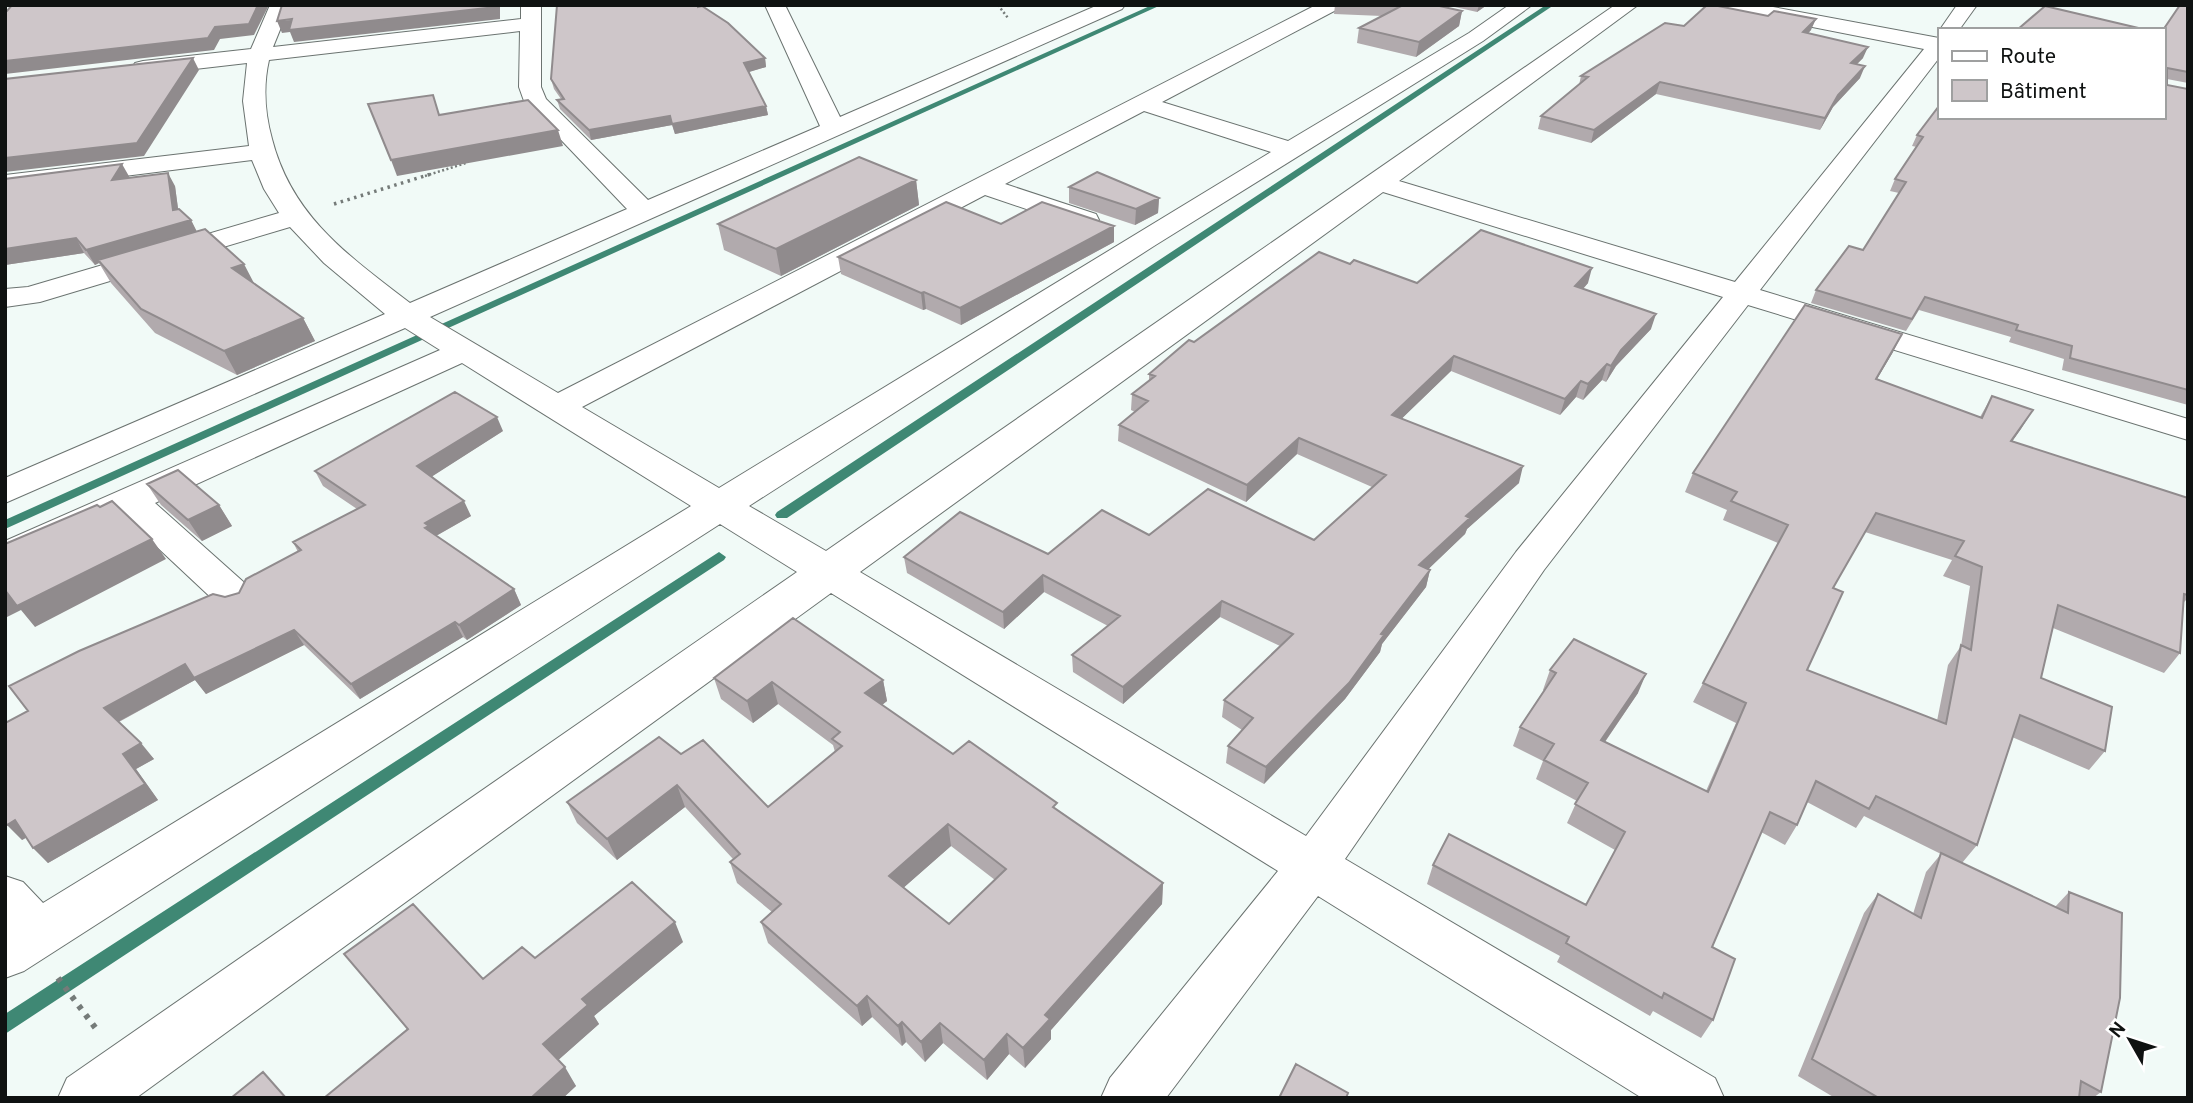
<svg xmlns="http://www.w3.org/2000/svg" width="2193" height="1103" viewBox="0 0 2193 1103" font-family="Overpass,sans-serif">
  <rect width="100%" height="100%" fill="#f1faf7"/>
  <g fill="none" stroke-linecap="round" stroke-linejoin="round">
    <path fill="#3f8874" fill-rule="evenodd" d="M1152 5H1161L5 529V520Z
      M1546 5H1554L787 518H777L775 515 777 512Z
      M719 552 726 557 724 560 5 1034V1014Z"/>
    <g stroke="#6b7370" stroke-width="2">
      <path id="minor" d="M270 5H290L273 47 521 19V5H541V87L546 99 648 200 820 126 765 5H785L840 117 1098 5H1125L1122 9 430 317 558 393 1316 5H1341L1338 9 1162 102 1288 141 1469 33 1509 5H1532L1483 41 1154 246 749 506 826 551 1615 5H1638L1399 181 1735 282 1924 49 1731 11 1721 5H1762L1939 38V58L1760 290 2188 419V440L1748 305 1544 570 1345 859 1715 1078 1724 1098H1642L1318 896 1166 1098H1101L1110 1078 1278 871 831 593 136 1098H58L67 1078 797 572 720 524 24 971 5 978V876L23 882 43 903 691 506 462 363 155 503 248 586 254 596 248 606 234 610 220 606 125 517 5 569V541L440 350 405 328 5 503V478L385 314 324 263 290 227 40 302 5 307V289L28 287 279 213 264 189 252 160 5 191V175L249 146 243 101 247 63 143 75 135 73 132 68 135 63 143 61 251 49ZM520 31 519 87 524 101 627 209 410 303C349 256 292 217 272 139 265 114 263 86 269 60ZM1144 111 1271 152 719 488 582 407 985 195 1076 226 1086 228 1096 226 1099 220 1096 214 1005 184ZM1383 192 1723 297 1516 552 1306 836 860 572Z
        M1957 5H1977L1959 30 1939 31Z"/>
    </g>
    <path stroke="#757b79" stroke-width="2.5" stroke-dasharray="2 2.5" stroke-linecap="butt" d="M998 5 1008 18
      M425 176 466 163"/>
    <path stroke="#757b79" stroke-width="3.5" stroke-dasharray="2.5 4.5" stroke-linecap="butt" d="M334 204 431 174"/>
    <path stroke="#757b79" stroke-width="6" stroke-dasharray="4.5 7" stroke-linecap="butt" d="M58 978 97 1030"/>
    <use href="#minor" fill="#fff" fill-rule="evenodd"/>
  </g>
  <path fill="#b1aaad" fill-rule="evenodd" d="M1335 5H1435L1462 11 1459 26 1416 57 1357 43 1359 28 1382 16 1334 14Z
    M1446 5H1487L1477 12Z
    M2188 5V83L2167 79V85L2188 89V405L2062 370 2064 359 2009 342 2011 337 1919 310 1906 331 1811 303 1816 290 1863 250 1899 193 1890 191 1895 179 1917 147 1912 146 1917 135 2163 117V30Z
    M701 6 765 58 766 67 748 72 766 106 768 115 675 134 672 125 591 140 560 109 557 100 561 99 554 89 551 79Z
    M1768 16 1811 30 1808 33 1863 58 1857 64 1860 78 1833 107 1820 130 1656 94 1591 143 1538 129 1541 116 1579 85 1581 76 1684 26Z
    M129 178 175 186 178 209 191 220 197 232 254 283 303 318 315 341 237 375 155 333 111 283 99 263 95 265 84 253 5 265V179Z
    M916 180 919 205 781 276 724 250 718 224Z
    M1069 187 1159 198 1158 213 1135 225 1069 203Z
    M1001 224 1114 226V242L961 325 926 309 923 310 841 274 838 257Z
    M1350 264 1417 283H1588L1583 289 1651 329 1616 366 1606 382 1602 380 1583 400 1576 397 1560 415 1451 371 1402 418 1519 483 1467 529 1465 534 1428 569 1430 570 1426 587 1382 644 1380 652 1345 699 1264 784 1226 763 1228 746 1242 730 1222 717 1224 700 1280 646 1220 617 1123 704 1073 672 1072 655 1108 626 1044 592 1004 629 907 573 904 557 1048 554 1149 535 1314 540 1372 487 1297 454 1246 502 1118 441 1119 425 1135 412 1131 410 1132 394 1149 381V374L1194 342Z
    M1893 352 1877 379 1980 417 1992 396 2033 410 2012 441 2188 498V598L2183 603 2180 653 2164 673 2053 628 2041 678 2105 751 2089 770 2012 737 1977 845 1962 863 2055 907 2069 892 2101 1092 2093 1098H1835L1798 1076 1864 913 1878 894 1913 914 1926 872 1941 854 1864 816 1856 828 1807 802 1797 825 1785 845 1761 832 1712 947 1713 1020 1701 1038 1653 1011 1650 1016 1557 962 1560 956 1427 884 1433 865 1586 905 1615 850 1567 823 1577 801 1536 779 1543 761 1513 746 1520 727 1544 690H1543L1550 670 1638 693 1605 742 1706 791 1736 723 1693 702 1778 543 1723 520 1727 510 1685 492 1693 473ZM1865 532 1952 560 1943 576 1970 586 1961 646 1948 665 1937 721 1807 670 1833 588Z
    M503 431 432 476 471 516 436 536 514 589 521 605 467 640 463 637 360 699 304 645 206 694 195 680 119 722 154 759 136 769 158 800 48 863 26 838 22 840 28 711 225 597 239 593 298 552 293 542 357 509 323 486 315 471Z
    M147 484 219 505 232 526 202 541 161 505Z
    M714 678 883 680 887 701 882 705 953 754 1058 810 1163 883 1162 904 1051 1030V1039L1025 1068 1009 1054 987 1080 943 1043 925 1062 906 1042 902 1046 872 1017 862 1026 768 943 761 922 772 912 737 883 730 862 733 859 685 807 617 860 577 823 567 802 681 754 768 807 835 752 833 745 778 704 753 723 721 699ZM951 846 995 880 949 924 903 888Z
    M683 942 594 1016 599 1024 558 1060 576 1086 563 1098H324L407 1029 344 954 483 979 535 958Z"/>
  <path fill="#908b8d" d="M258 5H269L254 35 220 39 214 50 5 74V61L215 27Z
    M500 5V19L294 42 290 32 282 33 277 21Z
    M1479 5H1487L1477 12Z
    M1462 11 1459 26 1416 57 1419 42Z
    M1816 19 1811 30 1799 43 1803 32Z
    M1868 47 1863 58 1846 75 1851 63Z
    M193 58 199 70 144 156 5 172V158Z
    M765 58 766 67 746 73 744 63Z
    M1865 66 1860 78 1833 107 1820 130 1825 118 1838 95Z
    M1660 82 1656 94 1591 143 1594 130Z
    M766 106 768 115 675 134 672 124Z
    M670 116 672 125 591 140 589 130Z
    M558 130 563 146 397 176 391 160Z
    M122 164 130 178 112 180Z
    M168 173 175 186 180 223 191 220 198 234 98 260 99 263 95 265 86 250 173 210Z
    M916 180 919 205 781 276 776 249Z
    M1159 198 1158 213 1135 225 1136 209Z
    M1114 226V242L961 325 960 308Z
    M76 238 84 253 5 265V249Z
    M244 264 256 287 232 268Z
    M1592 268 1588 283 1571 302 1575 286Z
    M924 292 926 309 923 310 921 293Z
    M1656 314 1651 329 1616 366 1606 382 1611 366 1621 350Z
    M303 318 315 341 237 375 224 351Z
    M1902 334 1893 352 1866 397 1876 379Z
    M1454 356 1451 371 1389 431 1392 415Z
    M1607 364 1602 380 1583 400 1588 384Z
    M1581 381 1576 397 1560 415 1565 399Z
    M2033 410 2021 429 1999 460 2011 441Z
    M497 417 503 431 425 481 417 466Z
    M1299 438 1297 454 1246 502 1247 485Z
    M1523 466 1519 483 1467 529 1465 534 1415 582 1419 565 1466 516Z
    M464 501 471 516 434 537 425 528V523Z
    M219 505 232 526 202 541 188 520Z
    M152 539 166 559 35 627 21 610 5 618V590Z
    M1430 570 1426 587 1382 644 1380 652 1345 699 1264 784 1266 767 1381 634Z
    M1043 575 1044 592 1004 629 1003 612Z
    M514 589 521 605 467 640 459 625Z
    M1222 601 1220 617 1123 704V687Z
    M455 622 463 637 360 699 351 684Z
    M294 630 304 645 206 694 195 680 116 723 104 708 185 664Z
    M1646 674 1638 693 1593 759 1601 740Z
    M883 680 887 701 869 715 865 693Z
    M772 682 778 704 753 723 747 701Z
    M141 743 154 759 136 769 158 800 48 863 33 848 123 754Z
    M677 785 685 807 617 860 607 839Z
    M15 820 30 835 22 840 7 825Z
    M948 824 951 846 893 897 889 876Z
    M1163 883 1162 904 1051 1030V1039L1025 1068 1023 1048 1045 1015Z
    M675 922 683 942 594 1016 599 1024 555 1063 543 1044 582 999Z
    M867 996 872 1017 862 1026 857 1006Z
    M902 1022 906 1042 902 1046 898 1026Z
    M940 1023 943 1043 925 1062 921 1042Z
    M1007 1034 1009 1054 987 1080 984 1060Z
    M565 1067 576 1086 563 1098H531Z"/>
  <path fill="#cec6c9" stroke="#908b8d" stroke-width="2" fill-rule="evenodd" d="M12 5H258L249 24 215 27 208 38 5 61V12L7 11Z
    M282 5H496V7L289 30 292 19 277 21Z
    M557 5H698V7L702 6 728 23 765 58 744 63 766 106 672 124 670 116 589 130 557 100 564 99 551 79Z
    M1403 5H1435L1462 11 1419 42 1359 28Z
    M1707 5H1713L1768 16 1774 11 1816 19 1803 32 1868 47 1851 63 1865 66 1838 95 1825 118 1660 82 1594 130 1541 116 1588 77 1581 76 1665 23 1684 26Z
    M2180 5H2188V72L2167 68V85L2188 89V390L2070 358 2072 346 2016 330 2018 325 1925 297 1912 319 1816 290 1849 246 1863 250 1906 182 1895 179 1923 137 1917 135 1939 106V117H2163V30Z
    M2045 6 2147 30H2017Z
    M193 58 137 143 5 158V79Z
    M433 95 439 115 528 100 558 130 391 160 368 104Z
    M859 157 916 180 776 249 718 224Z
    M122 164 112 180 168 173 173 210 179 209 191 220 86 250 76 238 5 249V179Z
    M1097 172 1159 198 1136 209 1069 187Z
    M946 202 1001 224 1042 202 1114 226 960 308 924 292 921 293 838 257Z
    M205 229 244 264 232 268 303 318 224 351 141 309 98 260Z
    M1481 230 1592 268 1575 286 1656 314 1621 350 1611 366 1607 364 1588 384 1581 381 1565 399 1454 356 1392 415 1523 466 1466 516 1470 518 1419 565 1430 570 1381 634 1384 635 1349 683 1266 767 1228 746 1253 718 1224 700 1293 634 1222 601 1123 687 1072 655 1120 616 1043 575 1003 612 904 557 960 512 1048 554 1102 510 1149 535 1208 489 1314 540 1386 475 1299 438 1247 485 1119 425 1148 401 1132 394 1155 376 1149 374 1189 340 1194 342 1319 252 1350 264 1354 260 1417 283Z
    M1805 305 1902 334 1876 379 1982 418 1992 396 2033 410 2011 441 2188 498V595L2184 594 2180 653 2058 605 2041 678 2112 707 2105 751 2020 715 1977 845 1876 796 1869 809 1816 781 1797 825 1770 812 1712 947 1735 959 1713 1020 1664 993 1662 998 1566 943 1569 937 1433 865 1449 834 1586 905 1625 832 1575 804 1588 783 1544 760 1554 744 1520 727 1556 673 1550 670 1574 639 1646 674 1601 740 1708 792 1746 703 1703 683 1788 525 1731 501 1737 492 1693 473ZM1876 513 1964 541 1955 556 1982 567 1971 650 1961 645 1946 724 1807 670 1843 592 1833 588Z
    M455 392 497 417 417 466 464 501 425 523 429 526 425 528 514 589 459 625 455 622 351 684 294 630 194 678 185 664 104 708 141 743 123 754 145 784 33 848 15 820 7 825 5 823V723L28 711 9 686 79 651 213 594 225 597 239 593 246 579 301 550 293 542 365 505 315 471Z
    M178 470 219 505 188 520 147 484Z
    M112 501 152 539 17 606 5 590V544L97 505 100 507Z
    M793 618 883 680 865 693 953 754 969 741 1057 803 1053 807 1163 883 1045 1015 1050 1019 1023 1048 1007 1034 984 1060 940 1023 921 1042 902 1022 898 1026 867 996 857 1006 761 922 781 904 730 862 740 854 677 785 607 839 567 802 659 737 681 754 703 740 768 807 842 746 832 739 840 732 772 682 747 701 714 678ZM948 824 1006 869 949 924 889 876Z
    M1941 853 2068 913 2069 892 2122 913 2120 998 2101 1092 2081 1081 2079 1098H1879L1812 1059 1878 894 1921 918Z
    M632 882 675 922 582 999 588 1005 543 1044 565 1067 531 1098H324L408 1029 344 954 413 904 483 979 522 947 535 958Z
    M1296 1064 1348 1093 1346 1098H1279Z
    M263 1072 286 1098H231Z"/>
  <rect width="2193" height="1103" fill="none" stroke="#0f1211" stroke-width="14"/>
  <rect x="1938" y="28" width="228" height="91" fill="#ffffff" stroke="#9fa0a0" stroke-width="2"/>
  <rect x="1952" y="51" width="35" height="10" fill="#ffffff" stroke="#9fa0a0" stroke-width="2"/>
  <text x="2000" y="63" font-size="21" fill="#0f1211">Route</text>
  <rect x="1952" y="80" width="35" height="21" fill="#cec6c9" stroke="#9fa0a0" stroke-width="2"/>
  <text x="2000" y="98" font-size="21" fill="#0f1211">Bâtiment</text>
  <g transform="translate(2130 1040) rotate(309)" stroke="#ffffff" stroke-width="5" paint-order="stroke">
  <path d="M0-5L12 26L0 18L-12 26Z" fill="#0f1211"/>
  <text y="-10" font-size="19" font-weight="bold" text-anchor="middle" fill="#0f1211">N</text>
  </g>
</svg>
